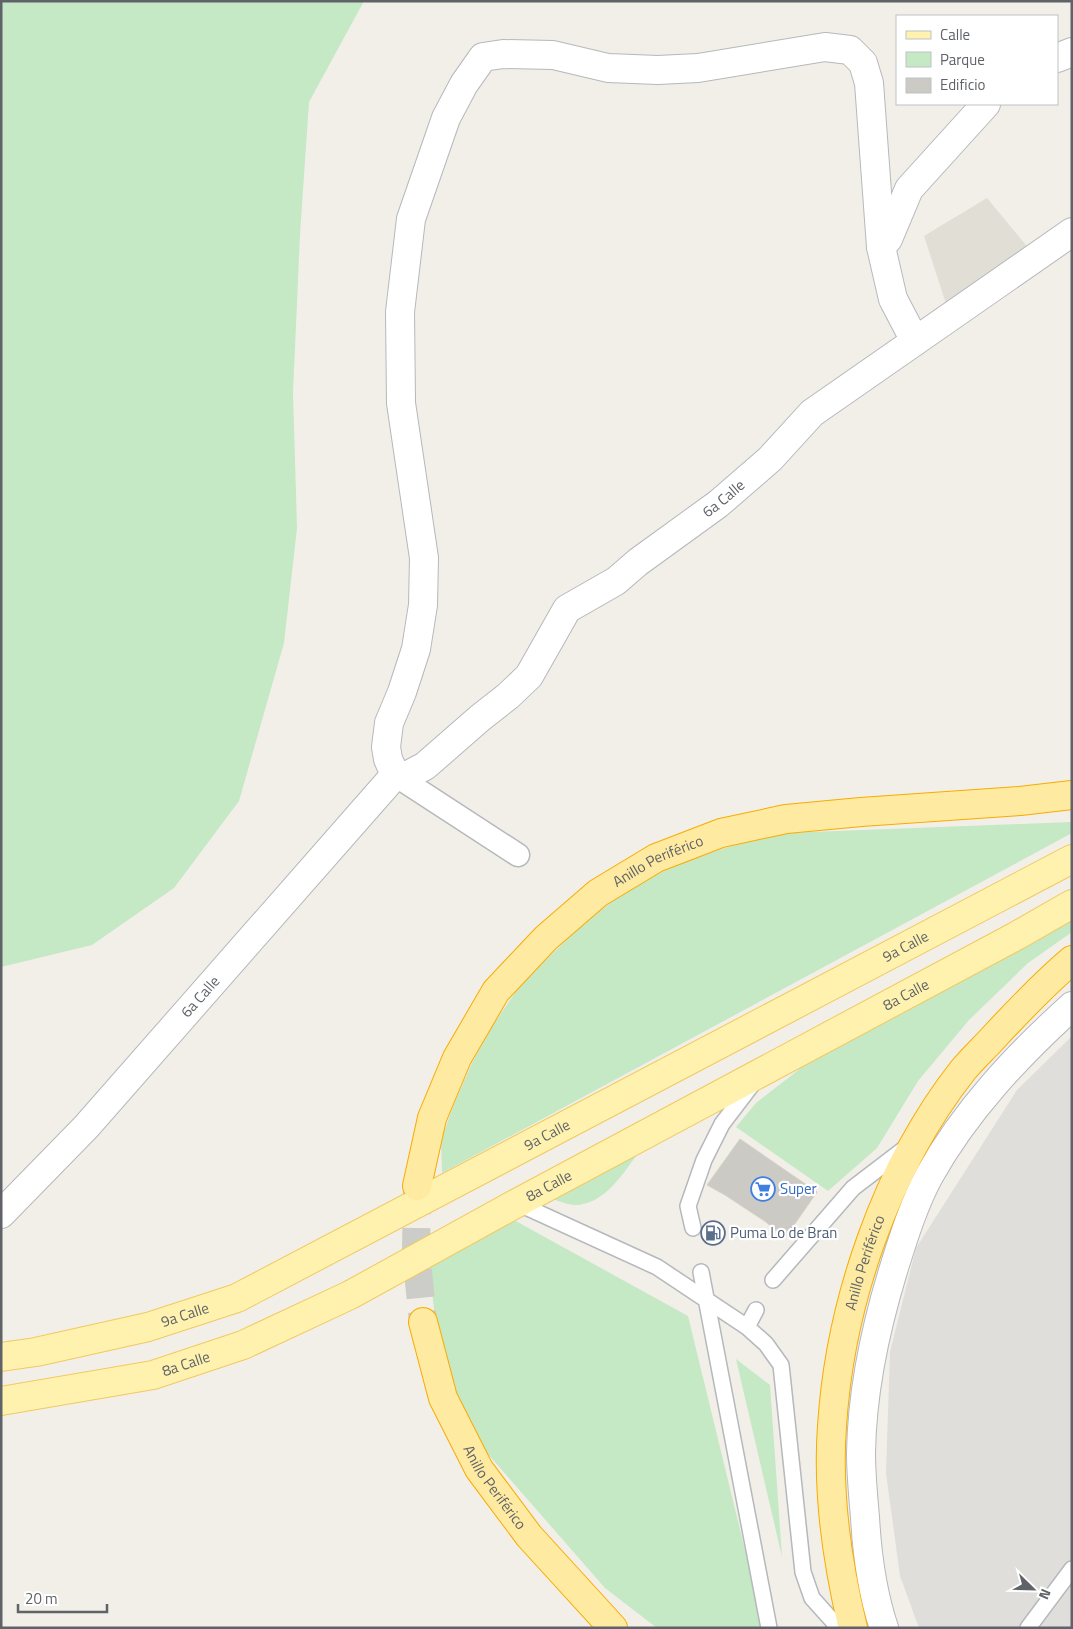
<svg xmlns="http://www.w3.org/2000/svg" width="1073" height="1629" viewBox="0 0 1073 1629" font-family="'Titillium Web',sans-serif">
  <rect width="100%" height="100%" fill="#f1efe8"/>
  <path fill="#e0deda" d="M1072 1036V1628H919L900 1576 886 1473 890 1352 916 1248 1017 1090Z"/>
  <path fill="#e1ded6" d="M987 198 1030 250 948 310 924 236Z"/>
  <path fill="#c5e8c5" d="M1 1H364L309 102 300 234 293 393 297 528 284 643 239 801 174 888 92 945 1 967Z
    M1072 822V833L442 1173 441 1139 455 1102 472 1063 493 1025 521 984 580 927 616 898 646 879 685 862 728 847 785 833Z
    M1072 918V932L1028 963 969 1020 918 1081 877 1148 828 1191 736 1127 756 1103 828 1047Z
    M639 1152C623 1173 605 1205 574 1205 565 1204 556 1200 547 1197Z
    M512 1219 688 1316 764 1628H657L605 1588 487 1453 451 1384 437 1335 429 1265Z
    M736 1359 770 1385 782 1557Z"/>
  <path fill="#cccac5" stroke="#d6d1c6" d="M740 1139 817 1192 785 1238 766 1222 725 1195 707 1185Z"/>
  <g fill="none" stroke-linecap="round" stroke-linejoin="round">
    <path stroke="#ccccc8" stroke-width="28" stroke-dasharray="28 14" stroke-linecap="butt" d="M417 1186 416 1251 423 1322"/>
    <g stroke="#b5b8bc" stroke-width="18">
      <path id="service" d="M517 1203 657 1267 747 1327 766 1344 781 1365 803 1572 812 1598 839 1628
        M693 1228 688 1206 704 1160 722 1124 754 1082
        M701 1272 769 1628
        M773 1280 853 1188 908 1146
        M747 1327 756 1310
        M1028 1628 1072 1569"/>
    </g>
    <g stroke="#b5b8bc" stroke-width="25">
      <path id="pedestrian" d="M395 775 518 855"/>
    </g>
    <g stroke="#b5b8bc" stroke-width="30">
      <g id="minor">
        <path d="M1057 58 1072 52"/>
        <path d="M881 247 888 239 909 189 986 104"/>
        <path d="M395 775 388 759 386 747 389 723 402 692 416 649 423 605 424 558 401 403 400 312 411 219 446 118 464 84 483 57 503 54 553 55 608 68 658 70 698 68 825 47 850 50 863 63 869 83 881 247 893 299 915 341"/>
        <path id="s1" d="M1 1214 86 1127 395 775H408L425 766 480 718 508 696 529 676 567 609 616 581 638 562 718 504 770 459 812 413 1072 232"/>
      </g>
    </g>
    <g stroke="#b5b8bc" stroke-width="30">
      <path id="tertiary" d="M884 1628C872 1592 867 1554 865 1517 863 1495 861 1474 861 1453 862 1390 875 1330 893 1271 903 1239 913 1206 929 1176 965 1111 1017 1056 1072 1006"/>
    </g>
    <g stroke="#f2c960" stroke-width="30">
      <g id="primary">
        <path id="s2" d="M1 1357 36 1352 148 1327 237 1298 1072 859"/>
        <path id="s3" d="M1 1401 153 1375 243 1345 350 1295 517 1203 1016 936 1072 904"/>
      </g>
    </g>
    <g stroke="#f9ab00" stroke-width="30">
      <g id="trunk">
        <path id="s4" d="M417 1186 432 1118 457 1058 496 991 546 938 598 893 656 858 721 833 786 819 861 812 1020 801 1072 795"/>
        <path id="s5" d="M423 1322 443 1398 479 1469 529 1536 613 1628"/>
        <path id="s6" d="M853 1628C837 1562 827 1494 832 1426 840 1303 886 1168 963 1070 973 1058 984 1048 994 1037 1019 1010 1044 984 1072 960"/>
      </g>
    </g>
    <use href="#service" stroke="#fff" stroke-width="15"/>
    <use href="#pedestrian" stroke="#fff" stroke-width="22"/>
    <use href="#minor" stroke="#fff" stroke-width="28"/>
    <use href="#tertiary" stroke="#fff" stroke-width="28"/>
    <use href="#primary" stroke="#fff2af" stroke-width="28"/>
    <use href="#trunk" stroke="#feeaa1" stroke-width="28"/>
  </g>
  <defs>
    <g id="supermarket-ring" transform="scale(1.25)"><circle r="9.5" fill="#fff" stroke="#3f7fe0" stroke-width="1.5"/><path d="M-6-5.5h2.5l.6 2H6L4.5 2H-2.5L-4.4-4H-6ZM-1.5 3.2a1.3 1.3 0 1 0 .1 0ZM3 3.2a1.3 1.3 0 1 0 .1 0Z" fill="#3f7fe0"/></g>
    <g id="fuel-ring" transform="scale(1.25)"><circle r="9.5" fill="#fff" stroke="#5c6f8a" stroke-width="1.5"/><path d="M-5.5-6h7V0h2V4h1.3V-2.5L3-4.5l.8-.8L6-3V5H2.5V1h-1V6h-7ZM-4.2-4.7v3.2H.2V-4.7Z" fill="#5c6f8a"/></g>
  </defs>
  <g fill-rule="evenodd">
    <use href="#supermarket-ring" x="763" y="1189"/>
    <use href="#fuel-ring" x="713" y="1233"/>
  </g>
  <g text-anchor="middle" stroke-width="4.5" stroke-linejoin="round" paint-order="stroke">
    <g font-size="15" fill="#5f6368" stroke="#fff">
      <text dy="5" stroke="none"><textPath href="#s1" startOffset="1029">6a Calle</textPath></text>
      <text dy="5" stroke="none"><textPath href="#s4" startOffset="422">Anillo Periférico</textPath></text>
      <text dy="5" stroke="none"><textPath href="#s2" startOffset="999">9a Calle</textPath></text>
      <text dy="5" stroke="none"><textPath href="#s3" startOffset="999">8a Calle</textPath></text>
      <text dy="5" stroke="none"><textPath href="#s1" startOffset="295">6a Calle</textPath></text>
      <text dy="5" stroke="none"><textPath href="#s2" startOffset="594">9a Calle</textPath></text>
      <text dy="5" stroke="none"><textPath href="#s3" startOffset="594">8a Calle</textPath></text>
      <text dy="5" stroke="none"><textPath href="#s6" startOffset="371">Anillo Periférico</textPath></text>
      <text dy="5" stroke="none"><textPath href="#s2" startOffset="189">9a Calle</textPath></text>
      <text dy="5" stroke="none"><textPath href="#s3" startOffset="189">8a Calle</textPath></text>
      <text dy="5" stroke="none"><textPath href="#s5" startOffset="182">Anillo Periférico</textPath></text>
    </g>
    <g font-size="15" fill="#366cbe" stroke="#fff" text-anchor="start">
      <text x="780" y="1194">Super</text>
    </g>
    <g font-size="15" fill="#4e5e75" stroke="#fff" text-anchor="start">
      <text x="730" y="1238">Puma Lo de Bran</text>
    </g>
  </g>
  <rect width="1073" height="1629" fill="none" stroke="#5f6368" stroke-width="5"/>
  <rect x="896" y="15" width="162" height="90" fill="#ffffff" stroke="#bfc1c3"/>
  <rect x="906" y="31" width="25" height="8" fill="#fff2af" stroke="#bfc1c3"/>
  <text x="940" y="40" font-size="15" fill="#5f6368">Calle</text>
  <rect x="906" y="52" width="25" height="15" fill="#c5e8c5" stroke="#bfc1c3"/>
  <text x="940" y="65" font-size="15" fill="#5f6368">Parque</text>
  <rect x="906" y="78" width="25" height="15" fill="#cccac5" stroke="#bfc1c3"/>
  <text x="940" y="90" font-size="15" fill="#5f6368">Edificio</text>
  <g transform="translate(1033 1589) rotate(113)" stroke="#ffffff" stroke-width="4" paint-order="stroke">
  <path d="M0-4L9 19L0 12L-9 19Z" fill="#5f6368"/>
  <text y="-8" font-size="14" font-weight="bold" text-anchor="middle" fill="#5f6368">N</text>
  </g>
  <path d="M18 1604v8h89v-8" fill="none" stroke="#5f6368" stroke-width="2.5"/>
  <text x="25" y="1604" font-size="15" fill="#5f6368" stroke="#ffffff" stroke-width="4" paint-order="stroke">20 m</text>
</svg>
